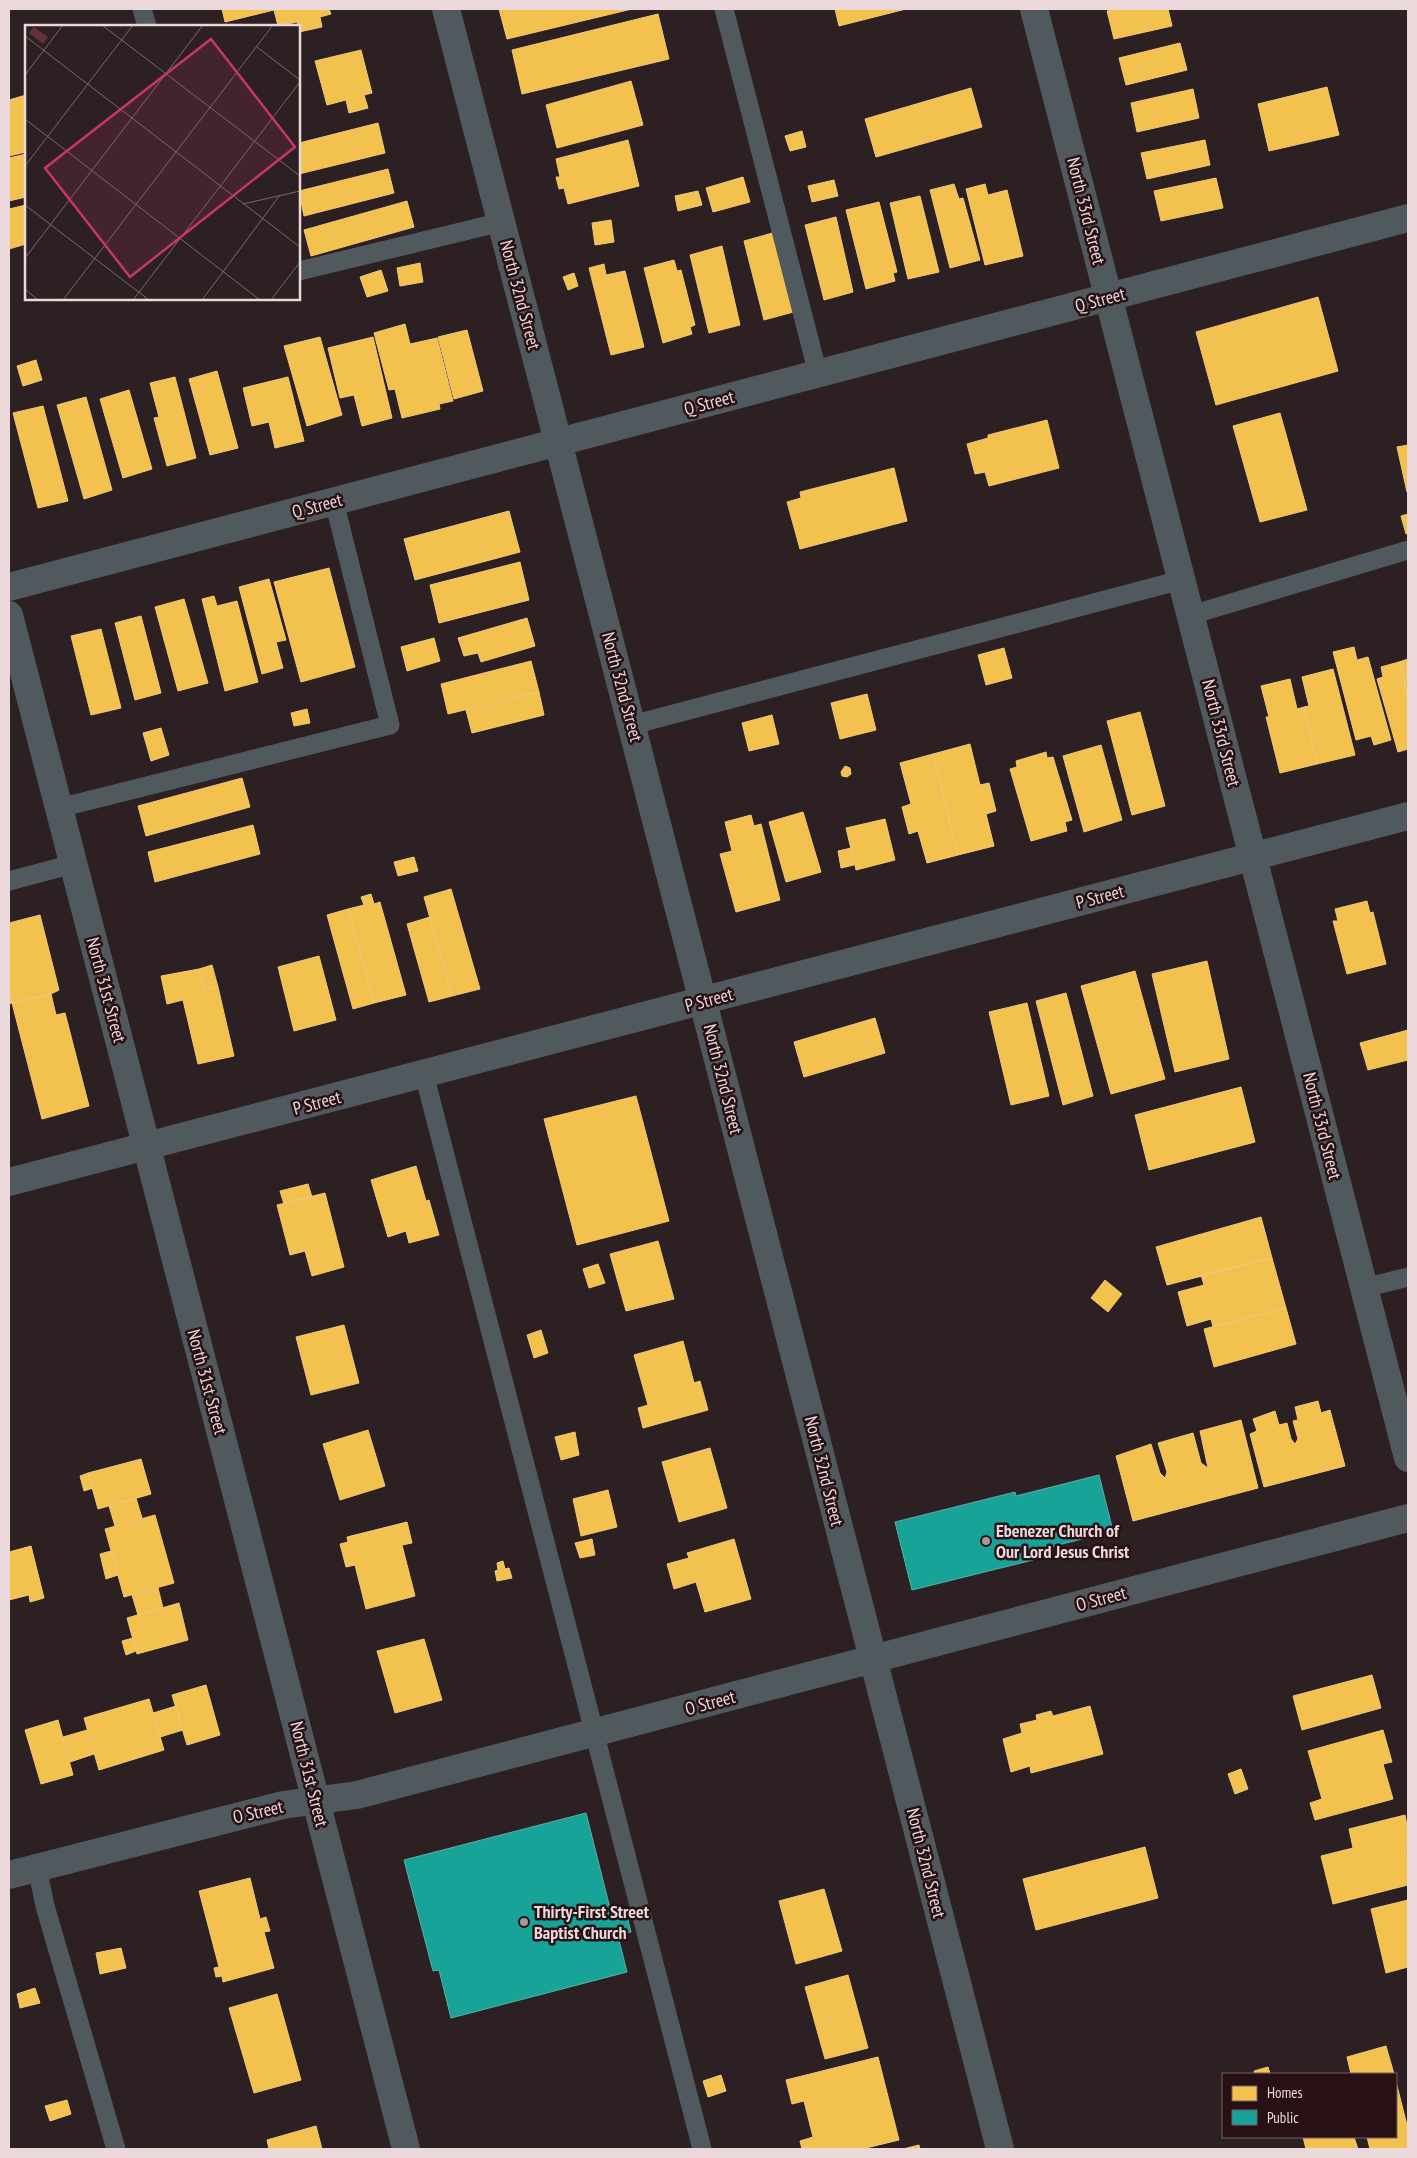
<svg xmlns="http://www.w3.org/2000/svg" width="1417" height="2158" viewBox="0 0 1417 2158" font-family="'PT Sans Narrow',sans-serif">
  <rect width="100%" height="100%" fill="#2c2022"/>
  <path fill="#f2c14e" stroke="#f0c878" d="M222 9H329L331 14 320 17 322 27 299 32 297 22 278 26 274 10 225 22Z
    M499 9H632L507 39Z
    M835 9H906L839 26Z
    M1118 9H1168L1172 26 1114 39 1107 11Z
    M658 14 669 59 522 94 512 50Z
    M1180 43 1187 70 1126 85 1119 58Z
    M361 50 372 93 364 95 368 108 349 113 346 100 327 105 315 61Z
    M631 81 643 125 557 148 546 105Z
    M1327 87 1339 135 1269 151 1258 104Z
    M971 88 982 127 876 157 865 119Z
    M1193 89 1199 118 1137 132 1131 103Z
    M26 95V152L9 156V100Z
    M378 123 385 153 299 174V143Z
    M802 131 806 147 790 151 785 136Z
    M628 140 639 186 568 204 564 188 559 189 556 177H560L556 159Z
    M1205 140 1210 165 1147 179 1141 153Z
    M26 154V197L9 201V158Z
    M388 169 394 193 304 216 299 191Z
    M743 177 750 202 713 212 706 188Z
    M1216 178 1223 208 1161 221 1154 191Z
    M834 180 838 196 812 202 808 186Z
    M954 184 959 199 963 198 980 260 950 268 930 190Z
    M985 184 988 195 1007 190 1023 256 985 265 966 189Z
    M698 191 702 205 678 211 675 196Z
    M920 196 939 272 908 279 890 203Z
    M407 201 414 227 311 256 304 230Z
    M879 202 897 272 893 273 895 281 866 289 846 210Z
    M26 205V244L9 249V209Z
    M836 217 853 292 824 300 805 225Z
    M611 220 614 242 595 245 592 223Z
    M776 232 797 311 764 320 744 241Z
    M722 246 740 325 709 333 690 255Z
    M674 260 677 271 681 270 695 325 690 327 692 334 663 343 644 268Z
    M420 263 423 282 400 286 397 268Z
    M604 264 606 275 625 271 644 347 611 355 589 268Z
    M381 270 388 291 367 297 360 277Z
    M574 273 578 286 568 290 563 277Z
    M1318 297 1338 371 1216 405 1196 332Z
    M405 324 410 344 437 338 453 401 439 404 440 409 402 418 395 389 389 390 374 333Z
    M467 330 483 391 454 399 438 337Z
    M320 337 342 415 307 426 284 346Z
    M373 337 392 418 362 426 354 395 340 398 328 348Z
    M36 360 42 380 23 386 17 366Z
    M217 371 238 448 210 455 189 379Z
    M175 377 196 458 167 466 154 418 159 417 150 383Z
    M288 377 304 441 275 448 269 422 252 426 243 388Z
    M129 390 152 469 123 478 100 399Z
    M86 397 112 490 84 499 57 405Z
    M43 406 68 501 38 508 13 413Z
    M1280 413 1307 510 1260 522 1233 426Z
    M1047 420 1059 468 989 486 985 472 975 474 967 444 988 438V435Z
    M1408 445V492H1407L1397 447Z
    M894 468 907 521 800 549 787 502 801 498 800 492Z
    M509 511 520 552 415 580 404 539Z
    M1408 514V533L1406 534 1401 516Z
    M520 562 529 600 439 623 430 585Z
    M329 568 355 667 301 682 274 582Z
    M269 579 286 640 276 642 283 668 262 674 239 587Z
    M214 596 217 606 237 601 258 682 225 691 202 599Z
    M184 599 208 683 178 691 155 607Z
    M141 616 161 693 135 700 115 623Z
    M527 618 535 646 481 662 478 653 464 656 458 638Z
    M101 629 121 708 91 715 71 636Z
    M434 638 440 661 407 671 401 647Z
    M1354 647 1357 660 1368 657 1391 740 1374 745 1371 736 1356 740 1333 652Z
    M1004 648 1012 678 986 685 978 655Z
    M1408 659V696L1399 662Z
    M531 661 539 692 448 714 441 684Z
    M1399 662 1408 696V749L1398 752 1377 679 1383 677 1381 667Z
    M1333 669 1355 755 1317 764 1304 707 1309 706 1302 677Z
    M1290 679 1297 709 1304 707 1317 764 1280 773 1266 717H1269L1261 686Z
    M539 692 544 715 472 733 466 710Z
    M867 694 876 730 840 739 831 703Z
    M307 709 310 723 294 726 291 713Z
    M1140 712 1165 806 1132 815 1107 721Z
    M772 715 779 744 749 751 742 723Z
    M161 728 169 755 151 761 143 733Z
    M970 744 980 785 989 783 996 811 986 814 994 846 958 855 933 754Z
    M1101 745 1122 820 1084 832 1063 756Z
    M1046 752 1047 758 1053 757 1072 820 1065 822 1067 831 1031 841 1010 769 1017 767 1016 761Z
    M933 754 958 855 927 863 918 831 909 834 902 807 911 804 900 763Z
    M845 766 850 768 851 774 847 777 842 776 841 772Z
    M242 778 250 807 146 836 138 806Z
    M803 812 821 872 786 882 769 822Z
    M751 815 754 826 761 824 780 900 736 912 720 854 732 851 725 822Z
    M885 819 895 860 856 870 846 828Z
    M253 825 260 854 155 882 148 852Z
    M851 848 854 865 841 868 838 851Z
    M414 857 418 871 398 876 394 862Z
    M451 889 480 989 452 996 424 897Z
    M371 894 374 904 380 902 406 995 374 1003 348 909 364 905 361 897Z
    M1367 901 1370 913 1373 912 1386 964 1347 974 1333 921H1338L1335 909Z
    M348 909 374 1003 353 1009 327 915Z
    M40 915 59 990 51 994 12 1003 9 989V923Z
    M430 917 452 996 429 1002 407 924Z
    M319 956 336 1020 294 1031 278 967Z
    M1207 961 1229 1059 1175 1072 1152 974Z
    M212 965 218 987 204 991 199 969Z
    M199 969 204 991 218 987 234 1056 198 1064 183 1000 167 1004 161 976Z
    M1135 971 1165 1079 1111 1094 1081 986Z
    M9 989 12 1003 9 1004Z
    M1066 993 1093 1096 1063 1105 1036 1001Z
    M51 994 56 1015 65 1013 89 1106 42 1119 12 1003Z
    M1027 1003 1049 1096 1011 1105 989 1012Z
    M875 1018 885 1053 804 1077 794 1042Z
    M1408 1030V1060L1368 1070 1360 1043Z
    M1241 1087 1255 1142 1149 1170 1135 1115Z
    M636 1096 669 1221 577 1245 544 1119Z
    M416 1166 426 1201 429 1200 439 1235 409 1243 406 1231 388 1237 371 1180Z
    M308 1184 312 1197 284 1204 280 1191Z
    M325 1193 344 1267 312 1276 305 1251 290 1255 277 1205Z
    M1261 1217 1272 1258 1167 1285 1156 1247Z
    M658 1241 674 1299 626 1311 610 1254Z
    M1272 1258 1286 1308 1213 1327 1211 1319 1187 1326 1178 1292 1204 1285 1201 1275Z
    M598 1264 605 1283 589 1288 583 1269Z
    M1105 1280 1122 1294 1108 1312 1091 1298Z
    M1286 1308 1296 1344 1214 1367 1204 1329Z
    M344 1325 359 1383 311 1395 296 1337Z
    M541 1330 548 1353 534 1358 527 1335Z
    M683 1341 694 1383 700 1381 708 1410 643 1428 638 1408 648 1405 634 1355Z
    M1318 1401 1321 1413 1330 1410 1345 1466 1264 1487 1250 1434 1257 1431 1253 1419 1275 1411 1279 1425 1287 1423 1291 1439 1295 1444 1298 1439 1293 1421 1298 1420 1295 1407Z
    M1241 1420 1258 1488 1133 1521 1116 1456 1151 1444 1160 1473 1165 1478 1167 1472 1158 1443 1193 1433 1201 1463 1208 1468 1200 1431Z
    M368 1430 385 1486 340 1500 323 1444Z
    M575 1432 579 1455 561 1460 555 1437Z
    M710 1448 727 1508 679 1522 662 1462Z
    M141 1459 151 1494 98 1509 88 1473Z
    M88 1473 93 1488 84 1491 80 1476Z
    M608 1490 617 1527 581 1536 573 1499Z
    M136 1498 142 1518 115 1526 109 1506Z
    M155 1515 174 1583 124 1597 105 1529Z
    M407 1522 412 1543 402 1545 415 1596 366 1609 355 1565 346 1567 340 1544 348 1542 347 1537Z
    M592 1539 595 1555 580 1558 575 1543Z
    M734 1539 751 1599 705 1612 696 1582 674 1589 667 1564 689 1558 687 1553Z
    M31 1546 44 1598 30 1602 29 1595 9 1600V1552Z
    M111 1551 118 1575 106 1579 100 1554Z
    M503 1561 505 1569 509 1568 512 1578 497 1581 495 1571 498 1570 497 1563Z
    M158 1588 163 1608 138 1615 132 1595Z
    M179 1603 188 1640 137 1654 127 1618Z
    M133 1638 136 1651 126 1655 122 1641Z
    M424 1639 442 1700 395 1713 377 1651Z
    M1372 1675 1381 1708 1302 1730 1293 1696Z
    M206 1685 220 1735 187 1745 172 1695Z
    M149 1699 164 1750 99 1770 84 1718Z
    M176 1706 183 1730 160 1737 153 1713Z
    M1090 1706 1103 1754 1031 1773 1030 1766 1011 1772 1003 1739 1022 1733 1020 1724 1037 1720 1036 1715 1051 1711 1053 1716Z
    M58 1720 73 1775 41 1784 25 1730Z
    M87 1730 94 1754 70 1762 63 1737Z
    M1383 1730 1392 1762 1383 1764 1393 1799 1315 1820 1310 1803 1322 1799 1308 1751Z
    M1241 1769 1248 1789 1235 1794 1228 1774Z
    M1405 1815 1408 1831V1849H1406L1408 1859V1885L1333 1904 1321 1856 1353 1848 1349 1829Z
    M1145 1847 1158 1898 1036 1930 1023 1879Z
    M250 1878 260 1919 266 1917 270 1931 264 1932 274 1968 223 1982 222 1976 216 1977 214 1968 219 1967 199 1891Z
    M824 1889 842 1951 796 1964 779 1901Z
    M1408 1900V1967L1386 1973 1371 1909Z
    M121 1948 126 1968 100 1974 96 1953Z
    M848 1975 868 2048 825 2059 805 1987Z
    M35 1988 40 2003 20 2008 17 1994Z
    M277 1994 301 2080 254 2093 229 2008Z
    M1386 2046 1394 2074H1351L1347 2057Z
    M878 2057 899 2140 862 2149H802L800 2141 813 2137 804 2101 792 2104 786 2080Z
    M1268 2067 1270 2074H1255L1254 2071Z
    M721 2075 726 2091 708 2097 703 2081Z
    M1396 2082 1408 2129V2147L1398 2149H1370L1367 2137H1396Z
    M67 2100 71 2114 50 2121 45 2106Z
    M316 2126 322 2149H269L267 2140Z
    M1303 2137H1354L1358 2149H1306Z
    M919 2145 920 2149H903Z"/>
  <path fill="#17a398" stroke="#56b3ac" d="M1099 1475 1113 1531 1031 1552 1033 1560 912 1590 895 1522 1015 1492 1016 1496Z
    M586 1813 611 1912 625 1908 631 1932 618 1936 627 1972 451 2018 439 1970 433 1971 404 1860Z"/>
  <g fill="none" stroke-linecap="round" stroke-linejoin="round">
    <path stroke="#50595e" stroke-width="19" d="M142 9 147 26
      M724 9 818 374
      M299 271 502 222
      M1191 615 1408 550
      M632 725 1181 580
      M59 808 390 725 334 501
      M9 881 73 864
      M424 1074 702 2149
      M1364 1288 1408 1277
      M37 1867 45 1906 116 2149"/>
    <path stroke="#50595e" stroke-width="28" d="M446 9 1000 2149
      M1034 9 1408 1458
      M9 1182 1408 816
      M9 1875 283 1805 357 1795 1408 1518"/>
    <path stroke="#50595e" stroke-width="28" d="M9 587 1408 218
      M9 615 406 2149"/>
  </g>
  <g fill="#a8989a" stroke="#281115" stroke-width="2">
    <circle cx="986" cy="1541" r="5"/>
    <circle cx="524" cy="1922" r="5"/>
  </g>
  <g text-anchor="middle" stroke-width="5" stroke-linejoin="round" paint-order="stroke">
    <g font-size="18" fill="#ead8da" stroke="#281115">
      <text transform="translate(1086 211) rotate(76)" y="6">North 33rd Street</text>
      <text transform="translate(520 295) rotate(75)" y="6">North 32nd Street</text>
      <text transform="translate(1100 300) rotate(-15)" y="6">Q Street</text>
      <text transform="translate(709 403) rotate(-15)" y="6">Q Street</text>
      <text transform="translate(317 506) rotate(-15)" y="6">Q Street</text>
      <text transform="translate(622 687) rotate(75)" y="6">North 32nd Street</text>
      <text transform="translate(1221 733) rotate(76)" y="6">North 33rd Street</text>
      <text transform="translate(1100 897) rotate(-15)" y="6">P Street</text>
      <text transform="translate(106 990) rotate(75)" y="6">North 31st Street</text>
      <text transform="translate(709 1000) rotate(-15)" y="6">P Street</text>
      <text transform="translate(723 1079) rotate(76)" y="6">North 32nd Street</text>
      <text transform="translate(317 1103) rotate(-15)" y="6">P Street</text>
      <text transform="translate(1322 1126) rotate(76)" y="6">North 33rd Street</text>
      <text transform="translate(207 1382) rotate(75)" y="6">North 31st Street</text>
      <text transform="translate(824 1471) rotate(76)" y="6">North 32nd Street</text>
      <text transform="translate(1101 1599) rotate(-15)" y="6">O Street</text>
      <text transform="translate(710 1703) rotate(-15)" y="6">O Street</text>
      <text transform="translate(309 1774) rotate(76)" y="6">North 31st Street</text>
      <text transform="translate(258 1812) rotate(-13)" y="6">O Street</text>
      <text transform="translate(926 1863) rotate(76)" y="6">North 32nd Street</text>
    </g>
    <g font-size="18" font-weight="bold" fill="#ead8da" stroke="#281115" text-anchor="start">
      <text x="996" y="1537">Ebenezer Church of<tspan x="996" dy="21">Our Lord Jesus Christ</tspan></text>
      <text x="534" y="1918">Thirty-First Street<tspan x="534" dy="21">Baptist Church</tspan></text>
    </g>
  </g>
  <g transform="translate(25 25)">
    <rect width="275" height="275" fill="#2c2022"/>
    <path d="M9 2 23 12 18 19 4 8Z" fill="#65313b"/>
    <path fill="none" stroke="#786a6c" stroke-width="1" d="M77 0 275 151M0 11 275 222M232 22 275 55M0 50 38 0M0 94 235 275M0 141 108 0M218 179 275 166M0 180 124 275M0 233 178 0M0 264 13 275M38 275 248 0M108 275 275 57M177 275 255 170M246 275 275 237"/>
    <path fill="#c8356e" fill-opacity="0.15" stroke="#c8356e" stroke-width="2.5" d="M186 14 270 122 105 252 20 143Z"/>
    <rect width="275" height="275" fill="none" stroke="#ead8da" stroke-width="2.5"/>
  </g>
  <rect width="1417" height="2158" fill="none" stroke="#ead8da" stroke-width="20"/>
  <rect x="1222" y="2073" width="175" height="65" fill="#281115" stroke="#766164"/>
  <rect x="1232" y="2086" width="25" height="15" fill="#f2c14e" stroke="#766164"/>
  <text x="1267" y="2098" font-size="15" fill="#ead8da">Homes</text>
  <rect x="1232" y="2110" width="25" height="15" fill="#17a398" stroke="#766164"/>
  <text x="1267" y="2123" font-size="15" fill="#ead8da">Public</text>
</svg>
